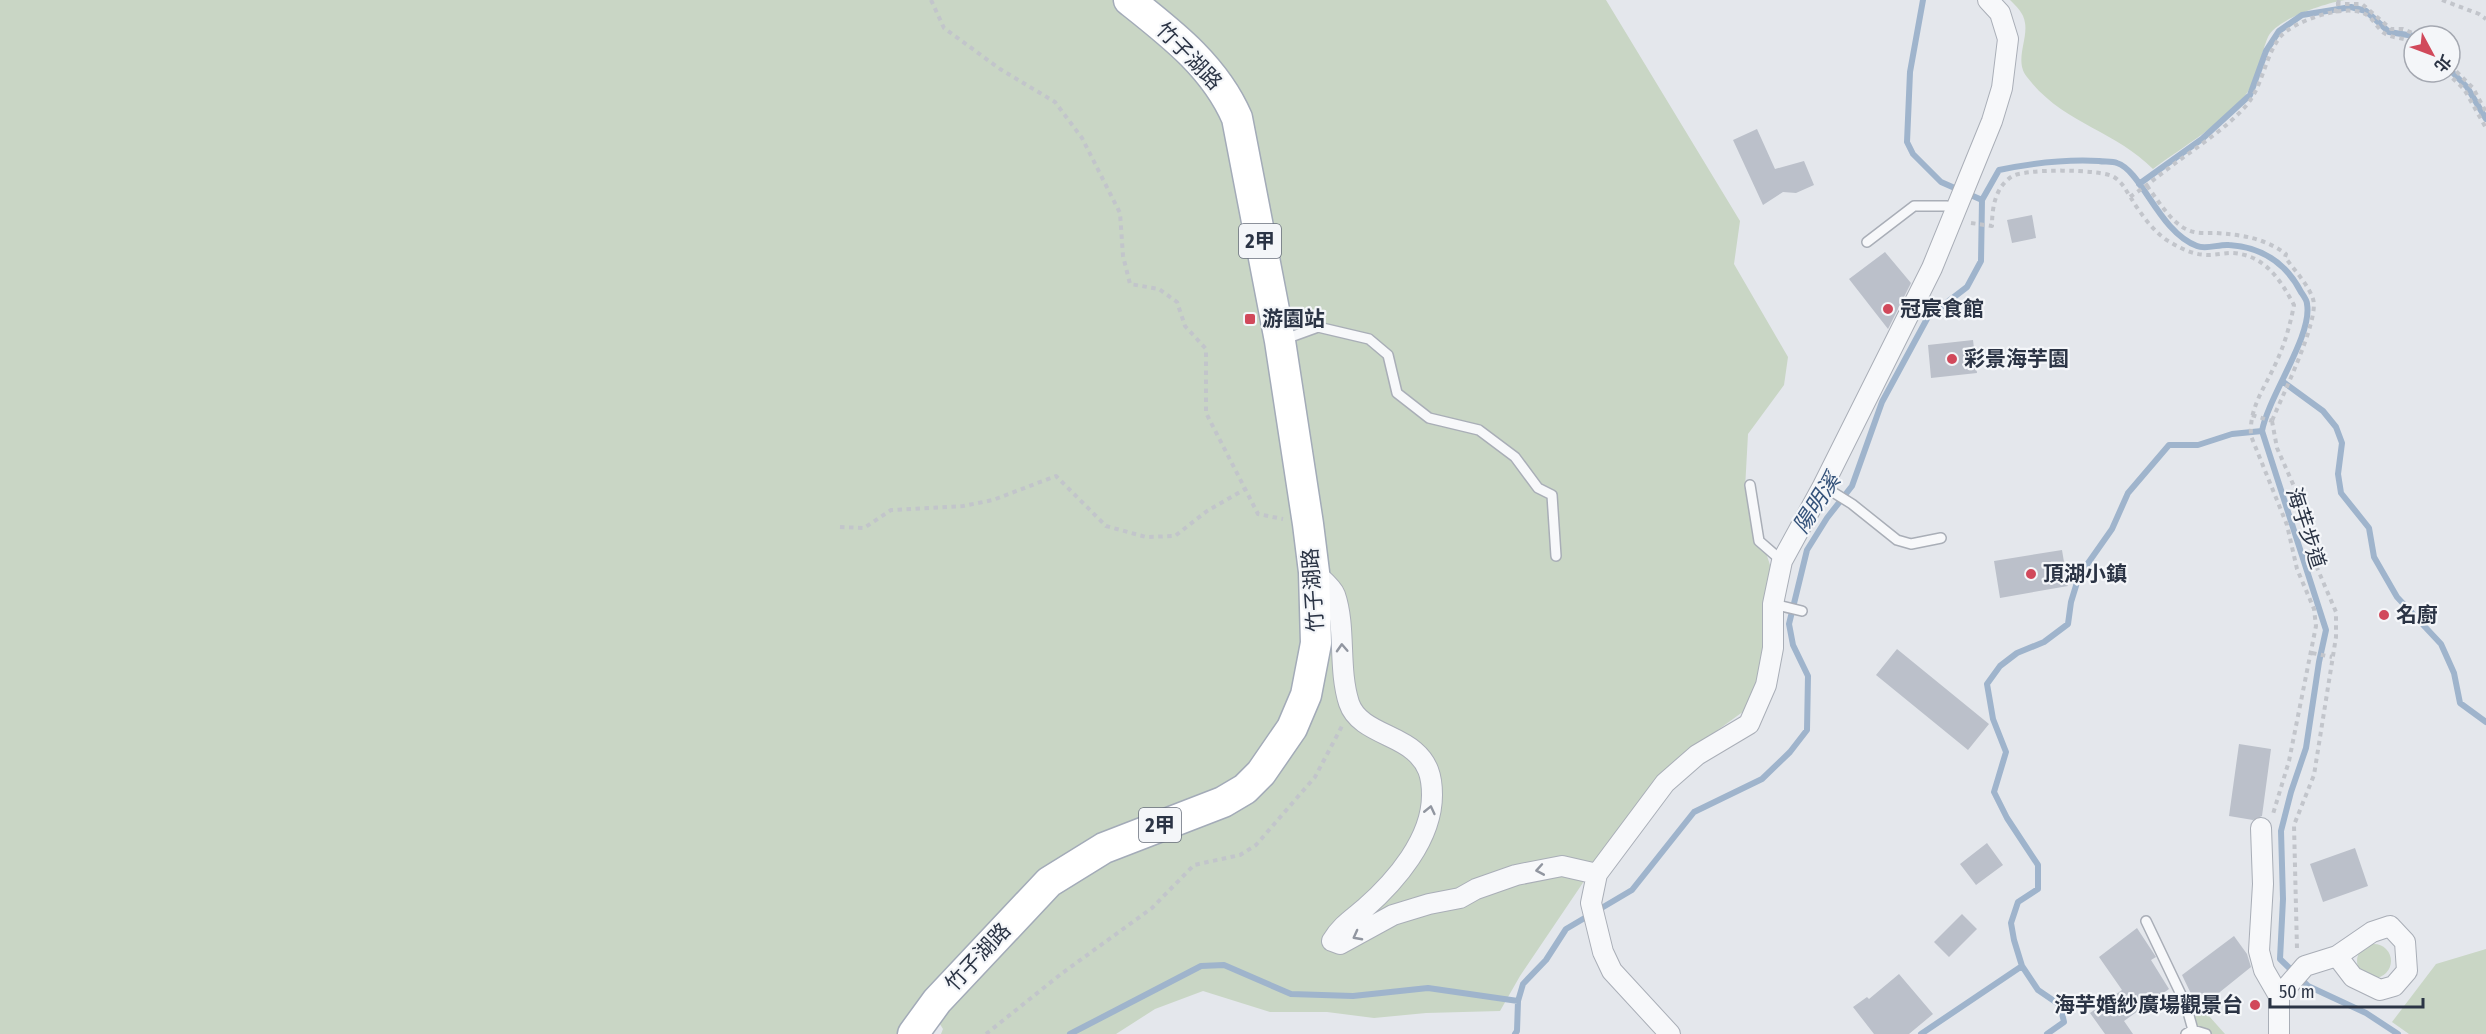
<svg xmlns="http://www.w3.org/2000/svg" width="2486" height="1034" viewBox="0 0 2486 1034" font-family="'Fira Sans Condensed','Noto Sans TC',sans-serif">
  <rect width="100%" height="100%" fill="#e4e7ec"/>
  <path fill="#c9d6c5" d="M0 0H1606L1740 221 1734 264 1788 357 1784 385 1748 434 1745 489 1771 568 1763 644 1756 683 1744 711 1693 748 1599 859 1520 976 1500 1011 1426 1013 1374 1018 1327 1012H1270L1203 991 1155 1009 1116 1034H941L943 1029 938 1021 902 1034H0Z
    M2010 0H2345C2326 3 2276 19 2268 37 2261 53 2257 80 2247 93 2227 121 2181 148 2153 169 2115 130 2063 124 2027 77 2014 61 2028 40 2025 23 2024 13 2016 6 2010 0Z
    M2357 961a17 17 0 1 1 34 0a17 17 0 1 1-34 0Z
    M2486 949V1034H2409L2392 1022 2436 964Z
    M2201 1007 2225 1034H2184Z"/>
  <g fill="none" stroke-linecap="round" stroke-linejoin="round">
    <path stroke="#9fb4cc" stroke-width="6" d="M2450 70 2467 87 2486 119
      M2139 184 2202 139 2250 95 2266 51 2279 31 2302 15 2351 7 2366 11 2389 32 2414 36
      M1982 200 1999 170C2033 163 2064 159 2099 161 2104 162 2112 161 2117 163 2142 171 2159 232 2197 246 2206 250 2219 244 2229 245 2261 247 2286 263 2301 292 2303 295 2307 300 2307 304 2313 335 2268 397 2262 431L2326 630 2319 662 2306 748 2291 792 2281 831 2283 899 2280 959 2308 986 2366 1013 2398 1034
      M2282 381 2323 411 2336 427 2342 443 2338 474 2341 493 2369 528 2374 557 2397 597 2441 644 2454 673 2460 703 2486 722
      M1070 1034 1201 966 1224 965 1291 994 1353 996 1428 988 1518 1001
      M1515 1034 1517 1031 1518 1001 1523 984 1546 960 1566 929 1632 890 1694 812 1762 779 1790 752 1807 730 1808 676 1793 645 1789 624 1807 550 1827 518 1852 486 1882 402 1928 317 1967 287 1981 261 1982 200 1941 182 1913 154 1907 142 1910 72 1923 0
      M1921 1034 2022 966
      M2047 1034 2064 1022 2060 1005 2038 990 2022 966 2014 940 2011 923 2018 902 2038 889V865L2007 818 1994 792 2006 752 1993 719 1987 684 2000 666 2017 653 2044 642 2068 624 2071 602 2079 576 2112 529 2128 493 2169 445H2198L2232 434 2262 431"/>
  </g>
  <path fill="#bbc0ca" d="M1757 129 1775 169 1804 161 1814 185 1796 193 1783 192 1763 205 1733 140Z
    M2032 215 2036 238 2012 243 2007 220Z
    M1885 252 1911 283 1888 329 1849 279Z
    M1973 340 1977 373 1931 378 1928 345Z
    M2062 550 2068 586 2000 598 1994 561Z
    M1897 649 1989 724 1968 750 1876 675Z
    M2239 744 2271 749 2262 816 2253 820 2229 816Z
    M1987 843 2003 865 1976 885 1960 864Z
    M2355 848 2368 886 2323 902 2310 864Z
    M1962 914 1977 929 1949 957 1934 942Z
    M2137 928 2156 957 2151 960 2169 989 2124 1021 2133 1034H2105L2090 1013 2122 990 2099 957Z
    M2234 936 2247 954 2251 967 2210 1000H2194L2182 975Z
    M1899 974 1933 1014 1909 1034H1874L1853 1007 1867 997 1869 999Z"/>
  <g fill="none" stroke-linecap="round" stroke-linejoin="round">
    <g stroke="#a9aeb7" stroke-width="12">
      <path id="lane" d="M1867 242 1914 206H1947L1955 212
        M1285 339 1318 327 1369 339 1388 355 1397 393 1429 418 1479 430 1515 457 1538 488 1552 495 1556 556
        M1750 485 1759 541 1782 561
        M1823 486 1852 504 1897 540 1911 544 1941 538
        M1773 604 1802 611
        M2146 921 2186 1005 2193 1030
        M2186 1034 2193 1030 2206 1034"/>
    </g>
    <g stroke="#a9aeb7" stroke-width="22">
      <path id="street" d="M1314 572C1320 578 1332 587 1335 595 1346 627 1338 669 1349 703 1358 730 1395 734 1414 751 1428 763 1432 776 1432 795 1432 839 1396 881 1364 909 1352 919 1340 927 1332 941L1340 944 1393 915 1429 904 1460 898 1476 889 1516 875 1562 866 1597 874
        M2261 828 2263 884 2259 951 2264 970 2279 996
        M2279 996 2305 966 2337 956 2372 932 2390 926 2405 942 2407 971 2394 986 2380 990 2353 977 2337 956
        M1670 1034 1612 971 1603 952 1591 903 1597 874 1665 783 1697 755 1749 724 1766 685 1773 648V604L1782 561 1823 486 1932 268 1992 121 2002 88 2008 39 2000 13 1988 0
        M2279 1034V996"/>
    </g>
    <g stroke="#a3abb8" stroke-width="33">
      <path id="primary" d="M913 1034 937 1001 1049 882 1104 848 1223 802 1245 789 1261 773 1292 728 1306 695 1316 643 1314 572 1308 524 1280 341 1237 118C1215 67 1172 34 1129 0"/>
    </g>
    <path stroke="#c2c5cb" stroke-width="4" stroke-dasharray="4.5 4.5" stroke-linecap="butt" d="M931 0 944 28 1000 69 1055 102 1082 138 1120 213 1123 256 1130 284 1159 289 1177 302 1185 326 1206 349V413L1258 514 1283 519
      M2442 0 2479 14 2486 19
      M2336 4H2362L2391 29H2403L2420 36
      M2335 13 2339 0
      M2450 65 2473 88 2486 112
      M2446 72 2464 89 2486 128
      M2147 186C2158 200 2171 223 2188 230 2197 234 2207 233 2216 233 2243 235 2264 238 2286 254L2285 257C2294 270 2308 284 2313 299 2320 320 2281 398 2272 421
      M2130 197C2148 185 2164 171 2181 159 2203 143 2227 127 2245 107 2263 87 2264 58 2280 37 2293 21 2346 3 2365 14 2373 18 2377 28 2384 33 2392 39 2405 37 2414 43
      M1971 223 1992 226C1992 208 1995 188 2011 177 2023 168 2102 169 2114 177 2123 183 2125 189 2131 198 2140 213 2155 234 2170 242 2182 249 2194 255 2208 255 2216 255 2224 253 2231 253 2264 254 2280 279 2294 305 2290 326 2284 346 2275 365 2264 389 2249 408 2251 436L2287 525 2297 569 2314 609 2316 626 2289 761 2273 814
      M2252 415 2272 421
      M2272 421 2277 448 2305 511 2312 556 2336 612V637L2314 775 2294 825 2297 949
      M840 527 864 528 891 510 963 506 993 500 1056 476 1106 526 1146 537 1175 536 1207 511 1245 489
      M2312 653 2332 657
      M986 1034 1061 974 1152 908 1194 865 1240 855 1256 845 1315 777 1342 726"/>
    <use href="#lane" stroke="#f7f8fa" stroke-width="9"/>
    <use href="#street" stroke="#f7f8fa" stroke-width="20"/>
    <use href="#primary" stroke="#fff" stroke-width="30"/>
  </g>
  <defs><path id="oneway-chevron" d="M-2-3.5L2.5 0L-2 3.5" fill="none" stroke-width="1.6" stroke-linecap="round" stroke-linejoin="round" transform="scale(1.5)"/></defs>
  <g stroke="#9196a0">
    <use href="#oneway-chevron" transform="translate(1342 648) rotate(-93)"/>
    <use href="#oneway-chevron" transform="translate(1430 810) rotate(-77)"/>
    <use href="#oneway-chevron" transform="translate(1540 870) rotate(170)"/>
    <use href="#oneway-chevron" transform="translate(1357 936) rotate(152)"/>
  </g>
  <g fill="#d1495b" stroke="#f4f6f9" stroke-width="2">
    <circle cx="1888" cy="309" r="6"/>
    <rect x="1244" y="313" width="12" height="12" rx="3"/>
    <circle cx="1952" cy="359" r="6"/>
    <circle cx="2031" cy="574" r="6"/>
    <circle cx="2384" cy="615" r="6"/>
    <circle cx="2255" cy="1005" r="6"/>
  </g>
  <g text-anchor="middle" stroke-width="4.5" stroke-linejoin="round" paint-order="stroke">
    <g fill="#f4f6f9" stroke="#676e7b" stroke-width="1.5">
      <rect x="1239" y="224" width="42" height="34" rx="4.5"/>
      <rect x="1139" y="808" width="42" height="34" rx="4.5"/>
    </g>
    <g font-size="20" font-weight="bold" fill="#2b3445">
      <text x="1260" y="248">2甲</text>
      <text x="1160" y="832">2甲</text>
    </g>
    <g font-size="21" fill="#2b3445" stroke="#f4f6f9">
      <text transform="translate(1189 56) rotate(46)" y="7">竹子湖路</text>
      <text transform="translate(2306 528) rotate(72)" y="7">海芋步道</text>
      <text transform="translate(1313 590) rotate(-94)" y="7">竹子湖路</text>
      <text transform="translate(978 957) rotate(-47)" y="7">竹子湖路</text>
    </g>
    <g font-size="21" font-weight="bold" fill="#2b3445" stroke="#f4f6f9" text-anchor="start">
      <text x="1900" y="316">冠宸食館</text>
      <text x="1262" y="326">游園站</text>
      <text x="1964" y="366">彩景海芋園</text>
      <text x="2043" y="581">頂湖小鎮</text>
      <text x="2396" y="622">名廚</text>
      <text x="2243" y="1012" text-anchor="end">海芋婚紗廣場觀景台</text>
    </g>
    <g font-size="22" font-style="italic" fill="#34527a" stroke="#f4f6f9">
      <text transform="translate(1816 503) rotate(-57)" y="8">陽明溪</text>
    </g>
  </g>
  <g transform="translate(2432 54) rotate(131)"><circle r="28" fill="#f4f6f9" stroke="#a4a8b1" stroke-width="1.5"/>
  <path d="M0-4.5L10 22L0 15L-10 22Z" fill="#d1495b"/>
  <text y="-9" font-size="16" font-weight="bold" text-anchor="middle" fill="#2b3445">北</text>
  </g>
  <path d="M2270 998v9h153v-9" fill="none" stroke="#2b3445" stroke-width="3"/>
  <text x="2279" y="998" font-size="18" fill="#2b3445" stroke="#f4f6f9" stroke-width="4.5" paint-order="stroke">50 m</text>
</svg>
